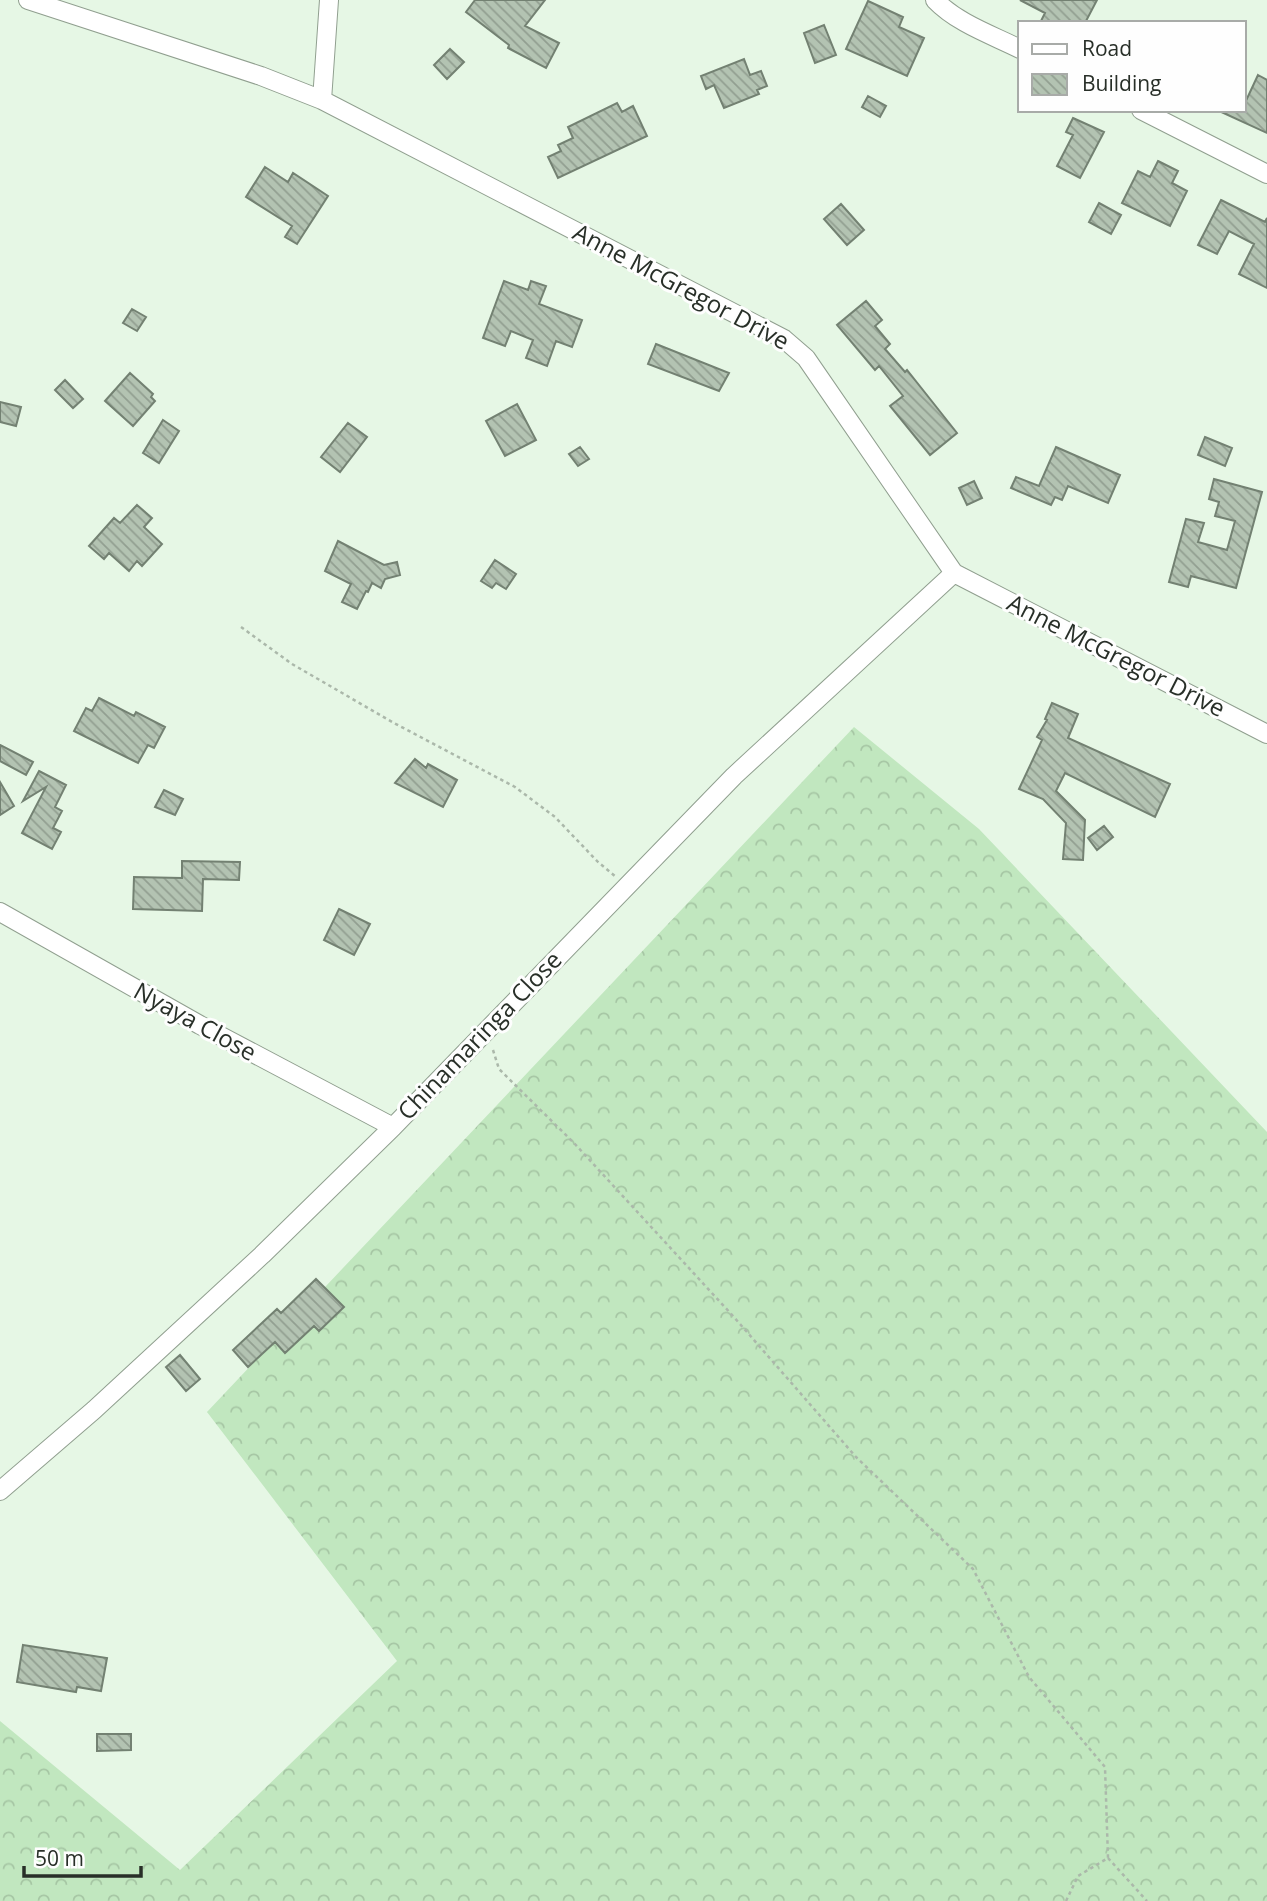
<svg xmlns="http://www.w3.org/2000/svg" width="1267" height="1901" viewBox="0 0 1267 1901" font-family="'Open Sans',sans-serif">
  <defs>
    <pattern id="forest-crowns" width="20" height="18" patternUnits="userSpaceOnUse" patternTransform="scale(1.75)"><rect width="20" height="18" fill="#c1e7bf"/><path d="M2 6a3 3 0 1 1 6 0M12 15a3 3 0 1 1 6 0" fill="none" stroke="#a6c6a4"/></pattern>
    <pattern id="building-back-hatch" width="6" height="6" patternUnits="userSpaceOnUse" patternTransform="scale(1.75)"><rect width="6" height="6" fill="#b3c3b2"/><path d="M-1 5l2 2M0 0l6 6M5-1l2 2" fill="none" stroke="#929f91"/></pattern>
  </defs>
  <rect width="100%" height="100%" fill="#e6f7e5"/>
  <path fill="url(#forest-crowns)" d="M854 727 979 829 1267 1132V1901H0V1721L180 1870 397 1661 207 1412Z"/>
  <path fill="url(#building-back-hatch)" stroke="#738172" stroke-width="2" d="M475 0H545L525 26 559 43 546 68 508 48 509 45 466 12Z
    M1020 0H1097L1085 23H1040L1045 13Z
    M868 1 903 17 899 27 924 38 907 76 846 49Z
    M824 25 836 55 815 63 804 33Z
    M450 49 464 62 447 79 434 65Z
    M744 59 750 75 761 71 767 86 757 90 759 94 724 108 714 85 706 89 701 76Z
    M1258 75 1267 80V133L1217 110H1244V105Z
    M868 96 886 106 880 117 862 107Z
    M617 103 622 112 633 106 647 136 558 178 548 157 561 151 558 145 573 138 568 127Z
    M1073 118 1104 132 1080 178 1057 166 1073 135 1066 132Z
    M1158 161 1178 171 1172 183 1187 191 1170 226 1122 203 1138 171 1150 177Z
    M265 167 288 182 293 173 328 196 297 244 285 237 292 226 246 197Z
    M1221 200 1265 222 1267 218V288L1239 274 1254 244 1229 231 1217 254 1198 245Z
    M1099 203 1121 215 1111 234 1089 222Z
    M841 204 864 230 847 245 824 219Z
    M504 281 528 290 531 281 546 286 539 304 582 320 572 347 556 341 547 366 526 358 533 340 511 331 505 346 483 338Z
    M866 301 882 320 875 326 890 344 885 349 905 372 907 370 957 433 930 455 890 406 903 396 879 366 875 370 837 325Z
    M132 309 146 317 137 331 123 323Z
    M656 344 729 373 719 391 648 364Z
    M130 373 153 394 151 397 155 401 133 426 105 401Z
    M65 380 83 399 73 408 55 390Z
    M0 402 21 407 16 426 0 422Z
    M517 404 536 440 505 456 486 421Z
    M163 420 179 431 159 463 143 453Z
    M348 423 367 437 340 472 321 457Z
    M1205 437 1232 448 1225 466 1198 455Z
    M580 447 589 459 578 466 569 454Z
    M1056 447 1120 475 1108 503 1068 486 1062 500 1055 497 1051 505 1011 488 1016 477 1039 486Z
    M1214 479 1262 492 1236 588 1191 576 1188 587 1169 582 1186 519 1204 523 1198 542 1227 550 1235 521 1215 516 1219 502 1209 499Z
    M974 481 982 498 967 505 959 488Z
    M137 505 152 518 144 527 162 544 142 566 137 561 129 571 109 553 104 559 89 546 114 518 120 523Z
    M338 541 384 565 397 562 400 575 385 579 381 588 372 583 368 592 366 591 357 609 342 602 351 584 325 571Z
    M495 560 516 574 506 589 496 583 492 588 481 581Z
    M99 698 134 716 136 712 165 727 154 748 148 745 138 763 74 731 86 708 92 711Z
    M1052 703 1078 714 1068 738 1170 784 1155 817 1065 773 1056 791 1085 820 1083 860 1063 859 1066 823 1043 799 1019 789 1042 740 1037 737 1047 720 1045 719Z
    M0 745 33 762 26 775 0 761Z
    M415 759 426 768 428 764 457 780 443 807 395 783Z
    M39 771 66 785 55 807 62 811 53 828 61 832 52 849 22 833 46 787 23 801Z
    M0 782 14 806 0 815Z
    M164 790 183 799 175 815 155 807Z
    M1104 826 1113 837 1097 850 1088 838Z
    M182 861 240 862 239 880 203 879 202 911 133 909 134 877 182 878Z
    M339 909 370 924 354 955 324 940Z
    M316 1279 344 1307 319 1331 314 1326 285 1353 275 1342 248 1367 233 1350 277 1309 281 1313Z
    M180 1355 200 1379 186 1391 166 1367Z
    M23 1645 107 1658 101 1691 77 1687 76 1692 17 1682Z
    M97 1734H131V1750L97 1751Z"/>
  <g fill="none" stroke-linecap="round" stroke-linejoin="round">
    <g stroke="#909f8f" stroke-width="20">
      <path id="minor" d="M28 0 261 76 322 100 784 339 806 358 954 573 1267 734
        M935 0C957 23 992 35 1020 49
        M322 100 329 0
        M1141 110 1267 174
        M0 912 200 1025 393 1127
        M0 1491 94 1410 262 1255 393 1127 734 776 954 573"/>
    </g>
    <path stroke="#abb8aa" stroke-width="2.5" stroke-dasharray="3.5 3.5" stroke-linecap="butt" d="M241 627 292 664 394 723 515 787 555 817 598 862 616 877
      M493 1050 499 1069 574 1143 733 1316 856 1457 973 1569 1029 1677 1105 1767 1108 1858 1078 1876 1066 1901
      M1108 1858 1147 1901"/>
    <use href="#minor" stroke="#fff" stroke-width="18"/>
  </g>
  <g text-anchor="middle" stroke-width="6" stroke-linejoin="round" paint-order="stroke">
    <g font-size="24" fill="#282f28" stroke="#fefefe">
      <text transform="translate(681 287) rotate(28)" y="8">Anne McGregor Drive</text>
      <text transform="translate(1116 656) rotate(27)" y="8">Anne McGregor Drive</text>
      <text transform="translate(195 1022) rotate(29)" y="8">Nyaya Close</text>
      <text transform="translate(480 1036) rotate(-46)" y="8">Chinamaringa Close</text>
    </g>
  </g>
  <rect x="1018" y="21" width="228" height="91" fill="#fefefe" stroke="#a8aba8" stroke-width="2"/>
  <rect x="1032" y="44" width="35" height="10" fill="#ffffff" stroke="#a8aba8" stroke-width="2"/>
  <text x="1082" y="56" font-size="21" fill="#282f28">Road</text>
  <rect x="1032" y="74" width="35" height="21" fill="url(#building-back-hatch)" stroke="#a8aba8" stroke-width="2"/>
  <text x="1082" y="91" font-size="21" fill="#282f28">Building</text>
  <path d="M24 1866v10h117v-10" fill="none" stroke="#282f28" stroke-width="3.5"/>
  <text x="35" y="1866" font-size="21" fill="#282f28" stroke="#fefefe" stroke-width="5" paint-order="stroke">50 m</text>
</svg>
